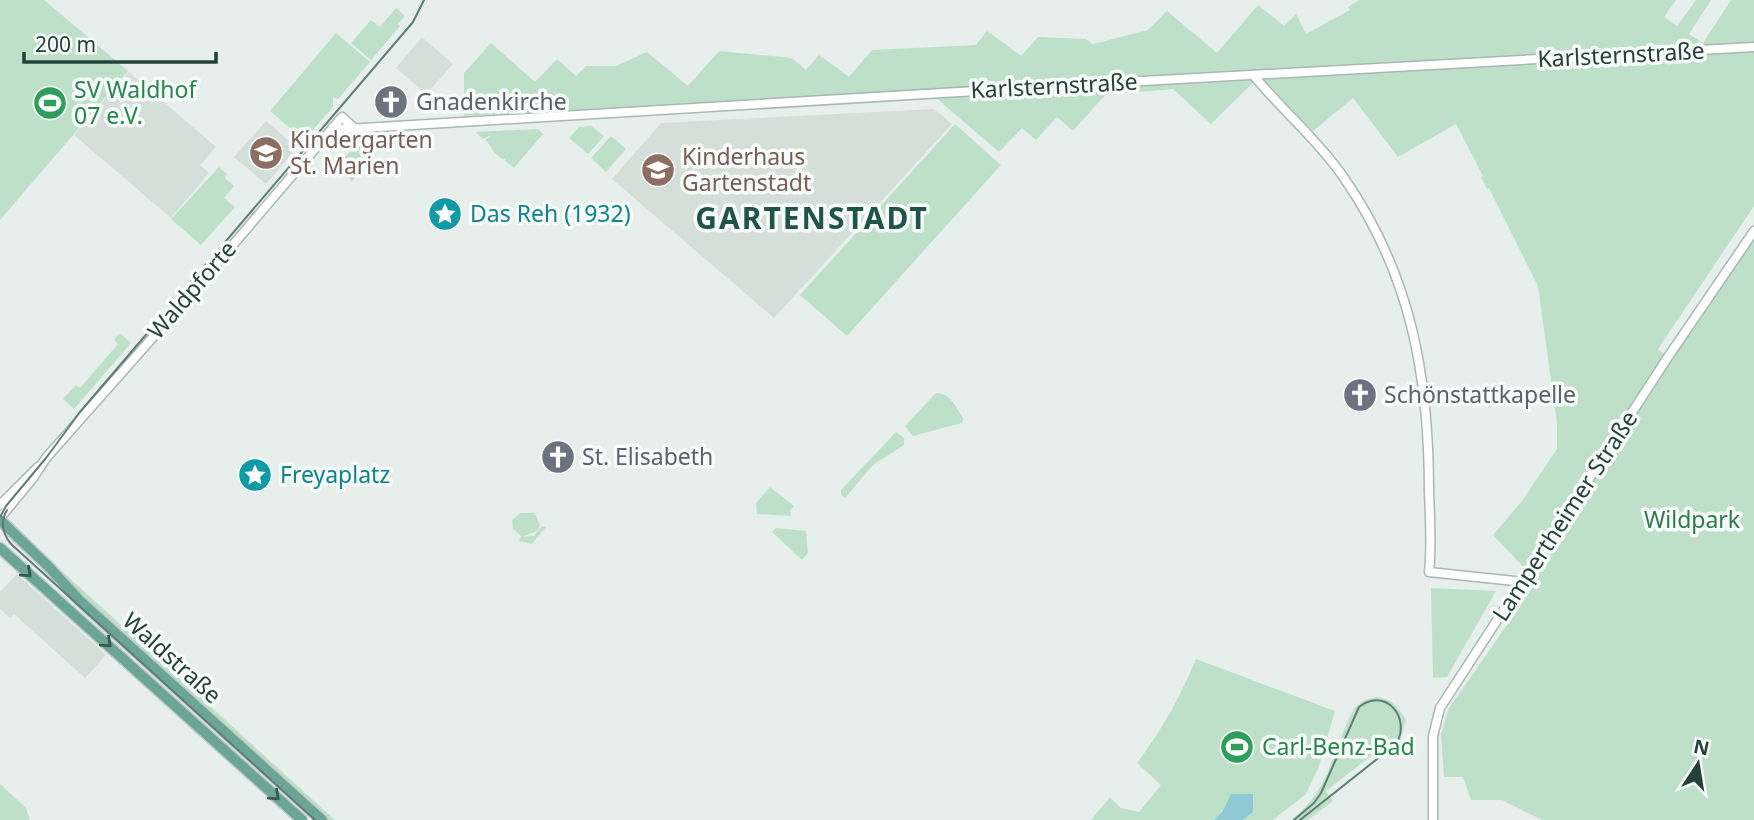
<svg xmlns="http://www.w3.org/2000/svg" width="1754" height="820" viewBox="0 0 1754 820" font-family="'Noto Sans',sans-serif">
  <rect width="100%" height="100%" fill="#e6efeb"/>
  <path fill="#d4dfda" d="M422 37 453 64 426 94 396 68Z
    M129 72 216 147 200 165 209 173 171 218 74 135Z
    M934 109 952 124 774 318 612 179 661 123Z
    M266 121 297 148 266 184 234 157Z
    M17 574 106 655 85 678 14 614 10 618 0 609V592Z"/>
  <path fill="#bfe0c8" d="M0 0H44L128 71 0 220Z
    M1359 0H1676L1664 17 1677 26 1696 0H1711L1689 34 1703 43 1731 0H1754V206L1658 349 1668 357 1754 231V820H1542L1502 800H1471L1463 777H1444L1441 734 1449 708 1507 625 1535 579 1493 535 1522 501 1557 449V424L1538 286 1489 188 1487 189 1481 177 1483 176 1456 124 1398 157 1353 98 1313 131 1281 100 1256 80 1211 124 1173 89 1105 95 1073 131 1057 117 1036 140 1022 128 999 152 928 91 464 116V73L491 43 535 82 557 59 576 76 586 66H616L647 52 688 86 719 51 792 58 806 70 819 55 849 77 872 50 976 45 987 31 1021 56 1038 37 1086 39 1093 44 1148 30 1167 11 1217 53 1258 5 1284 26 1296 14 1306 34 1350 10 1348 7Z
    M396 8 405 16 398 24 400 26 371 60 351 43 371 20 380 27Z
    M336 33 370 62 338 99 333 98V107L304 140 270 111Z
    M955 124 1001 165 847 336 800 295Z
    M591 126 604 136 588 154 569 138 579 127Z
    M538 129 543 134 514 168 505 161V159C495 158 492 146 485 140L492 135 483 139 475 132Z
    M611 136 626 149 606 172 591 158Z
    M361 139 376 153 352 181 336 167Z
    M219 167 227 174 225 178 234 186 224 198 235 207 201 245 171 219Z
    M120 333 131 343 74 409 63 399 76 385 80 388 118 344 114 340Z
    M936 393C950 393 956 407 963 418L962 423 913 436 905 426Z
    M896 432 904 438V445L874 464 845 498 841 495V490Z
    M770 487 794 506 790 511 791 516 757 514 756 503Z
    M520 513H535L540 525 537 531 522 537 534 536 542 526 546 527 532 544 519 541 521 536 513 529 512 520Z
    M776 528 806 531 808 553 802 560 772 532Z
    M52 564 53 563 335 820H327L82 596Z
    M1431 588 1496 591 1447 677 1433 678Z
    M1196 659 1335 711 1319 766 1306 794 1273 820H1091L1110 797 1121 808 1139 812 1161 785 1137 763C1162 730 1180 697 1196 659Z
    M1376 697C1391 698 1398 707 1406 720L1399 744 1391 751 1385 745 1326 791 1333 801 1308 820H1291C1333 787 1331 750 1355 707L1365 700Z
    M0 784 26 808 30 820H0Z"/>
  <path fill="#8ec9d4" d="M1231 794H1253V812L1243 820H1214L1223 811Z"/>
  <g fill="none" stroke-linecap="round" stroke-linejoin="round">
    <g stroke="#a8b8b2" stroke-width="11">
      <path id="minor" d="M1254 76C1282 110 1316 138 1342 175 1411 273 1429 376 1429 492 1430 519 1432 546 1429 572L1524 582
        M333 127 336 129 363 128 1107 83 1754 47
        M0 505 38 467
        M0 518 33 478 46 458 185 301 342 117 355 129
        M1433 820V736L1440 708 1668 357 1754 231"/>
    </g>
    <g stroke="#c2cac8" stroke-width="13">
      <path id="major" d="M0 520 49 567 80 601 322 820
        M0 548 302 820"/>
    </g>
    <use href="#minor" stroke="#fff" stroke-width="8"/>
    <use href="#major" stroke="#6aa596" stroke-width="10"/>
    <path stroke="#5f7d75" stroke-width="2" d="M7 510C0 522 2 533 11 544L315 820
      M0 517 6 506 46 458 80 412 413 22 424 0
      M1294 820 1314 803 1321 793 1359 707C1385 686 1412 718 1396 744L1300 820"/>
  </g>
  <defs><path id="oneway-chevron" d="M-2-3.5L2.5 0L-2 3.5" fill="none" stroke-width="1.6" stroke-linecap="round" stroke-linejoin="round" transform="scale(1.75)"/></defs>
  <g stroke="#365b51">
    <use href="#oneway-chevron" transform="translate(27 573) rotate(42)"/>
    <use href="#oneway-chevron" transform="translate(107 643) rotate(42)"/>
    <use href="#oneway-chevron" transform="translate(275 796) rotate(42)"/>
  </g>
  <defs>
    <g id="church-disc" transform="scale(1.75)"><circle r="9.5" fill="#6b7280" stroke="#f7fbf9"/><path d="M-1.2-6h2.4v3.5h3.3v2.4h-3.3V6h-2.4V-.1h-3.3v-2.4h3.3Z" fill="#fff"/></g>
    <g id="stadium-disc" transform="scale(1.75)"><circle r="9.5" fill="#2e9e5b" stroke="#f7fbf9"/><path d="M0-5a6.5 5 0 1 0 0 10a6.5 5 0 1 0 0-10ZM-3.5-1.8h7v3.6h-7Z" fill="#fff"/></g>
    <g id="school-disc" transform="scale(1.75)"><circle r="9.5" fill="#8d6e63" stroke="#f7fbf9"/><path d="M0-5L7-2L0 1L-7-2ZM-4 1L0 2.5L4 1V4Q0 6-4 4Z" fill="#fff"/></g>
    <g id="sight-disc" transform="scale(1.75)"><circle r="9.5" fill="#0f9aa8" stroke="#f7fbf9"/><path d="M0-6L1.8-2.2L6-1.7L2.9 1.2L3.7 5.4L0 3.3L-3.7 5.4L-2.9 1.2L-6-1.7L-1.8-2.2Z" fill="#fff"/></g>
  </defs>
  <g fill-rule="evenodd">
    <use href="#church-disc" x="391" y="102"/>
    <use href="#stadium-disc" x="50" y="103"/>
    <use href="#school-disc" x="266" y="153"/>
    <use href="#school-disc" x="658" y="170"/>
    <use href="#sight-disc" x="445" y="214"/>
    <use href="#church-disc" x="1360" y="395"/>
    <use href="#church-disc" x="558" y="457"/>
    <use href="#sight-disc" x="255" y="475"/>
    <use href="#stadium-disc" x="1237" y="747"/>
  </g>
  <g text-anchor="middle" stroke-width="7" stroke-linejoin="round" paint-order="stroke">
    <g font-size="23" fill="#24423a" stroke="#f7fbf9">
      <text transform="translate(1621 55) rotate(-3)" y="8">Karlsternstraße</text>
      <text transform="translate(1054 86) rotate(-3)" y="8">Karlsternstraße</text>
      <text transform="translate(192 290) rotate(-49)" y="8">Waldpforte</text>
      <text transform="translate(1565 516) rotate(-57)" y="8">Lampertheimer Straße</text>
      <text transform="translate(172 658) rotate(42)" y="8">Waldstraße</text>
    </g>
    <g font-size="23" fill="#27864d" stroke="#f7fbf9" text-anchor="start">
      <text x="74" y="98">SV Waldhof<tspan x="74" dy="26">07 e.V.</tspan></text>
      <text x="1262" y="755">Carl-Benz-Bad</text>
    </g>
    <g font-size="23" fill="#5b616d" stroke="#f7fbf9" text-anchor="start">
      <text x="416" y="110">Gnadenkirche</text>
      <text x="1384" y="403">Schönstattkapelle</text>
      <text x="582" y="465">St. Elisabeth</text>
    </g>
    <g font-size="23" fill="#785e54" stroke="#f7fbf9" text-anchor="start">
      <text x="290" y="148">Kindergarten<tspan x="290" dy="26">St. Marien</tspan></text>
      <text x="682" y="165">Kinderhaus<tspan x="682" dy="26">Gartenstadt</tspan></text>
    </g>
    <g font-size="23" fill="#0d838f" stroke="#f7fbf9" text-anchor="start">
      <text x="470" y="222">Das Reh (1932)</text>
      <text x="280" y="483">Freyaplatz</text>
    </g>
    <g font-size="23" fill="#2d7a4b" stroke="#f7fbf9">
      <text x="1692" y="528">Wildpark</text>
    </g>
    <g font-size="30" font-weight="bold" letter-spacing="2" fill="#1f5548" stroke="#f7fbf9">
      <text x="812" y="229">GARTENSTADT</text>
    </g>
  </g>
  <g transform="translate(1698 764) rotate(12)" stroke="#f7fbf9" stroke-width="5" paint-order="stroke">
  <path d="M0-5L12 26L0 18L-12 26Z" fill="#24423a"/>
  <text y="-10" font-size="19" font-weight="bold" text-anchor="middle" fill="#24423a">N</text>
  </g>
  <path d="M24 52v10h192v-10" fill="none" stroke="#24423a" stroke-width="3.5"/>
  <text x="35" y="52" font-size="21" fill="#24423a" stroke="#f7fbf9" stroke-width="5" paint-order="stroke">200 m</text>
</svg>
